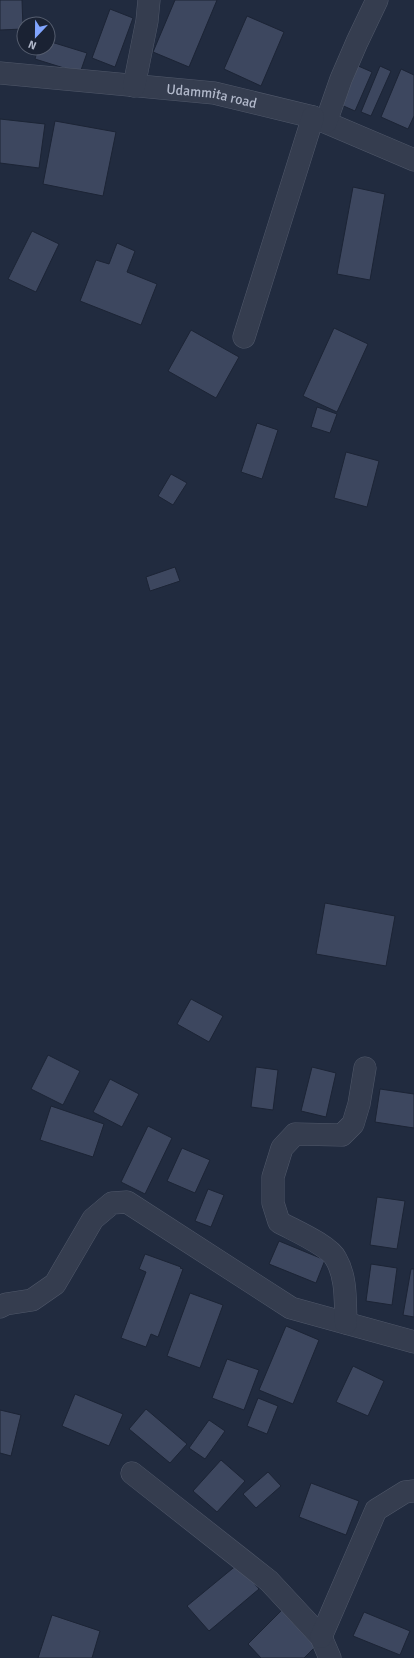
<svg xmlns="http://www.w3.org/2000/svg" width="414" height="1658" viewBox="0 0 414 1658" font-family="Signika,sans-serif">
  <rect width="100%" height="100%" fill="#212b3f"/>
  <path fill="#3d475f" stroke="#1c2435" d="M0 0H22L23 29 0 30Z
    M175 0H217L189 67 153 52Z
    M110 9 133 18 115 67 92 58Z
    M247 16 284 32 261 86 224 69Z
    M48 41 87 53 80 73 35 59 38 48H48Z
    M356 65 372 72 355 111 339 104Z
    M380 66 391 71 371 116 361 112Z
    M401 69 414 75V116L408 129 381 117Z
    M0 119 45 124 39 168 0 163Z
    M55 121 116 132 103 196 43 184Z
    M353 187 385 194 370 280 337 274Z
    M32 231 59 244 36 292 8 279Z
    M117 243 135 251 127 272 157 284 141 325 80 301 96 260 109 264Z
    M334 328 368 344 337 412 303 396Z
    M191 330 239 357 216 398 168 371Z
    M317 407 337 414 330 433 311 427Z
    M257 423 278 430 262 479 241 472Z
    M346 452 379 461 367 507 334 498Z
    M171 474 187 483 173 505 158 496Z
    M175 567 180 581 150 591 146 577Z
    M325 903 395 916 386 966 316 954Z
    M191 999 223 1016 209 1042 177 1024Z
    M48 1055 80 1071 63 1105 31 1089Z
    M256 1067 278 1070 273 1110 251 1107Z
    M312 1067 336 1073 326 1117 301 1111Z
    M110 1079 139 1094 122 1127 93 1112Z
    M380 1089 414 1094V1128L375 1122Z
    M51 1106 104 1124 93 1157 40 1140Z
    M148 1126 172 1138 145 1194 121 1182Z
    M182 1148 210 1160 195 1193 167 1181Z
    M208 1189 224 1195 211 1227 195 1221Z
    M377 1197 405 1201 397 1249 370 1245Z
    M279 1241 325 1260 316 1283 269 1264Z
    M145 1254 181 1267 180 1268 183 1269 158 1337 151 1334 146 1347 121 1338 146 1272 139 1269Z
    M371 1264 397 1268 392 1305 366 1301Z
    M411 1269H414V1317L403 1315Z
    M190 1293 223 1305 200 1368 167 1356Z
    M286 1326 319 1340 293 1404 259 1390Z
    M227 1359 259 1370 244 1410 212 1398Z
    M353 1366 384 1381 368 1416 336 1402Z
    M75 1394 123 1414 109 1446 62 1426Z
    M258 1398 278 1406 267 1434 247 1426Z
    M146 1409 187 1444 170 1463 129 1429Z
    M0 1410 21 1415 11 1456 0 1453Z
    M209 1420 225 1431 205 1459 189 1448Z
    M221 1460 245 1481 217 1512 193 1491Z
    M268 1472 281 1486 256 1508 243 1494Z
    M311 1483 359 1501 346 1535 299 1517Z
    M238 1564 259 1589 209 1631 187 1606Z
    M283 1609 318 1644 304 1658H261L248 1644Z
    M364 1612 410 1631 400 1655 353 1636Z
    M52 1615 100 1631 92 1658H38Z"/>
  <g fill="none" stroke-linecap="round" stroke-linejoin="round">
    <g stroke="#50586a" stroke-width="23">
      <g id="minor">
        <path id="s1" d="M0 73 214 93 313 117 414 160"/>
        <path d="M134 86 147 21 149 0"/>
        <path d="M326 122 341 79 357 42 377 0"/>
        <path d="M244 337 313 117"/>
        <path d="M0 1307 6 1304 32 1300 55 1284 93 1219 112 1203 127 1202 291 1308 414 1342"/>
        <path d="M346 1323C345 1302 347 1278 336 1259 329 1245 293 1230 279 1222L273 1203V1177L282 1148 295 1134 342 1135 353 1124 359 1104 365 1068"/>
        <path d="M132 1473 269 1581 321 1637 330 1658"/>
        <path d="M321 1637 376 1510 405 1492 414 1491"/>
      </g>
    </g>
    <use href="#minor" stroke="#353d4f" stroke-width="22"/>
  </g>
  <g text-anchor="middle" stroke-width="4" stroke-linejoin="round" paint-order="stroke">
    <g font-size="14" fill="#b1b8ca" stroke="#1a2233">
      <text dy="5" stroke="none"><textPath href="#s1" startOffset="213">Udammita road</textPath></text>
    </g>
  </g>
  <g transform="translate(36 36) rotate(202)"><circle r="19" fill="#1a2233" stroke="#565e6f"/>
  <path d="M0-3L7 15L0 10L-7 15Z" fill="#81a5ff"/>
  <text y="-6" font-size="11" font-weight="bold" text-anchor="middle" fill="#b1b8ca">N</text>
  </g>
</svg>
